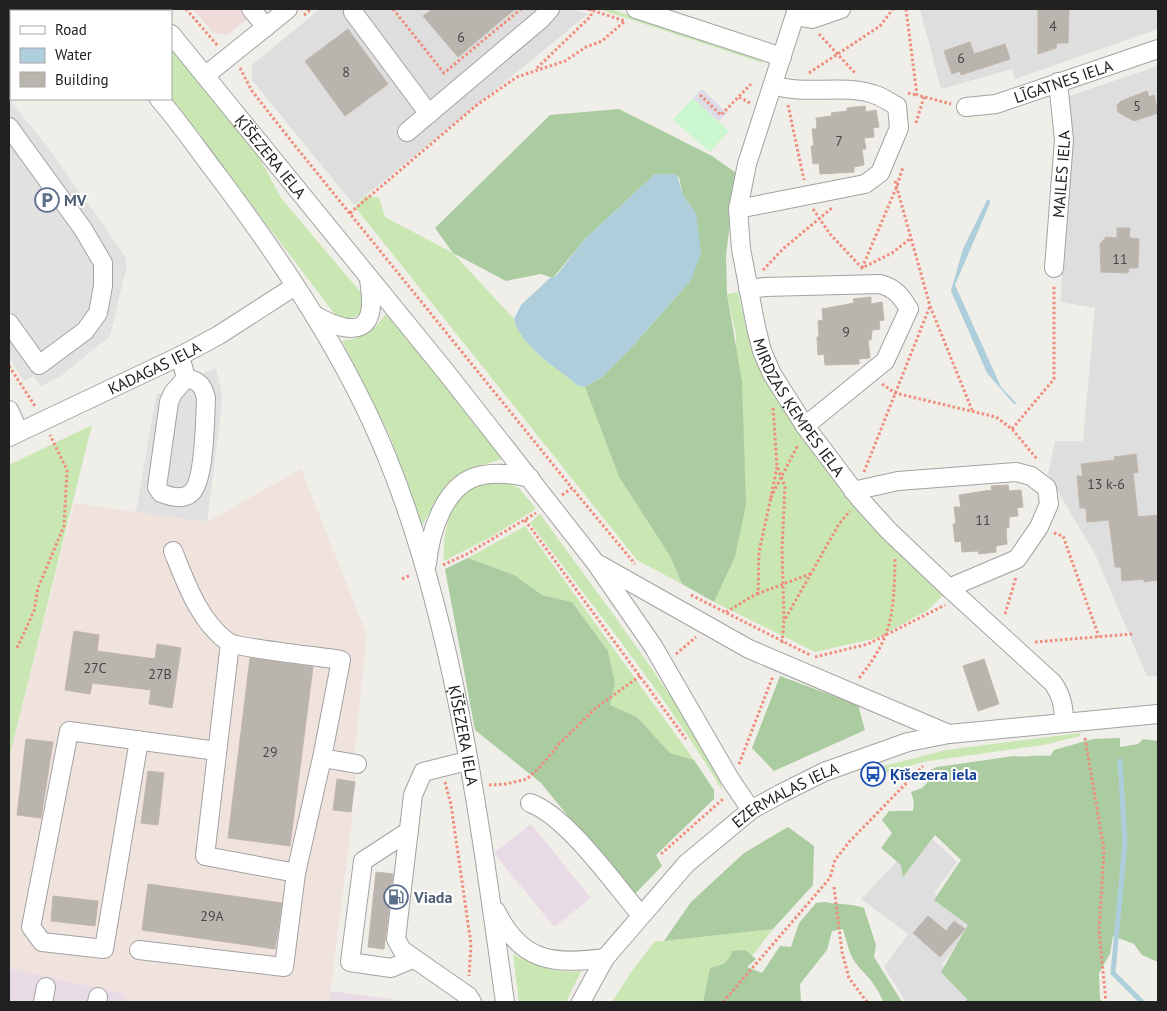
<svg xmlns="http://www.w3.org/2000/svg" width="1167" height="1011" viewBox="0 0 1167 1011" font-family="'PT Sans',sans-serif">
  <rect width="100%" height="100%" fill="#f0eee8"/>
  <path fill="#dfdede" d="M320 9H570L588 14 354 205 252 80V65Z
    M920 9H1158V29L1015 79 1012 69 941 89Z
    M1158 66V676H1147L1095 554 1048 475 1055 441H1083L1095 308 1061 302 1069 96Z
    M925 832 957 862 934 893 975 919 942 965 976 992 969 1002H906L884 967 908 934 861 899Z"/>
  <path fill="#efdbd9" d="M193 9H260L227 35 213 33Z"/>
  <path fill="#e9dbe5" d="M531 824 591 898 554 927 494 853Z
    M9 968 126 994 125 1002H9Z
    M330 991 413 1002H329Z"/>
  <path fill="#f0e3dd" d="M301 469 367 635 355 749 357 764 351 812H353L329 1002H125L126 994 9 968V758L74 503 207 522Z"/>
  <path fill="#c9e6b3" d="M95 9H134L136 11H97Z
    M599 9H610L756 55 763 63Z
    M171 48 258 155 281 198 362 294 364 302 361 314 345 320 337 317 171 99Z
    M365 196 379 198 385 217 453 253 514 319C519 345 559 370 579 386L585 387 619 477 670 556 682 584 637 560 355 207Z
    M738 292 746 328 758 363 773 394 802 437 854 506 943 595 928 610 877 638 815 652 714 602 735 557 736 335 727 294Z
    M385 315H388L502 455 503 459C454 472 447 483 422 525L389 434 342 341C361 339 375 330 385 315Z
    M92 425 9 758V465Z
    M505 482 519 488 536 509 489 538 444 561C443 534 448 491 481 483 488 481 497 482 505 482Z
    M540 514C590 583 642 651 688 723 699 740 722 770 722 790 666 696 596 610 530 523Z
    M525 526 694 760 670 753 637 717 610 705 615 683 608 651 572 602 542 595 514 575 468 558Z
    M1080 733V736L1043 745 922 762 887 773 884 766 946 750Z
    M773 929 752 956 745 950C732 956 724 964 710 969L703 1002H612L632 971 654 942Z
    M513 954C536 966 554 974 581 971L566 1002H519Z"/>
  <path fill="#abcca1" d="M619 109 712 156 736 173 726 256 727 294 742 382 746 504 735 557 714 602 682 584 670 556 619 477 585 387 602 377 630 349 691 280 696 213 683 196 679 177 655 174 585 239 553 278 541 274 506 281 453 253 435 228 550 115Z
    M468 558 514 575 542 595 572 602 608 651 615 683 610 705 637 717 670 753 694 760 714 790V799L656 855 662 866 633 896 541 783 475 730 445 569Z
    M780 676 858 705 865 730 774 771 752 748Z
    M1120 738V747L1138 744 1143 739 1158 741V962L1142 955 1134 944 1113 936 1110 954 1099 973 1100 1000 1106 1002H965L967 999 941 972 968 925 934 900 961 860 935 835 903 877 901 865 881 848 892 833 882 820 889 811H913L914 802 911 792 922 788 930 780V770L937 767 1014 756C1026 758 1037 754 1050 756L1054 750 1093 739Z
    M788 827 814 846 813 885 773 929 664 941 691 902 744 853Z
    M825 902C839 905 851 903 864 908L876 945 874 957 902 1002H883C878 987 869 978 858 966 849 956 847 942 843 929L832 931 827 950 800 984 801 1002H703L710 968C721 965 729 963 732 951L745 950 756 959 747 967 762 973 780 946 791 947 799 923 816 903Z"/>
  <path fill="#caf6d0" d="M693 98 729 131 710 152 673 120Z"/>
  <path fill="#e1e1e1" d="M9 99 46 145 125 256 127 265 110 336 61 376 41 386 33 376 24 381 9 357Z
    M216 368 222 395 221 413 207 522 136 512 156 395Z"/>
  <path fill="#dddce6" d="M702 89 727 113 719 121 693 98Z"/>
  <path fill="#adceda" d="M655 174H677L683 196 696 213 701 254 691 280 630 349 602 377 585 387 579 386C559 370 519 345 514 319L521 305 550 278 556 276 585 239Z
    M987 200H990V203L955 285 1001 387 1017 404H1014L987 373 951 291 963 249Z"/>
  <g fill="none" stroke-linecap="round" stroke-linejoin="round">
    <path stroke="#adceda" stroke-width="5" d="M1120 761 1125 842 1113 973 1142 1002"/>
  </g>
  <path fill="#bab4ae" stroke="#c1b6ac" d="M433 9H515L458 57 423 16Z
    M1038 9H1069L1068 43H1057L1056 48 1038 54Z
    M348 29 388 84 345 116 305 61Z
    M970 42 974 54 1005 44 1010 59 961 75 960 71 952 74 944 51Z
    M1147 91 1149 97 1154 95 1158 113 1134 121 1118 112 1117 105 1121 101Z
    M865 106 866 112 876 110 879 127 873 128 874 137 864 138 866 149H862L864 165 854 167V172L820 174 819 163 813 164 811 146H814L812 129H817L816 118 832 116 831 113 847 111V108Z
    M1117 228H1130L1129 238 1139 239 1138 268H1129L1128 273 1101 272 1100 244 1106 237 1117 238Z
    M871 297V304L882 302 884 320 879 321 880 329 872 330 871 340H868L870 358 859 359V364L825 365 824 354 818 355 817 337H819L818 321 823 320 822 309 854 303 853 299Z
    M1136 454 1138 472 1133 473 1138 517 1158 515V580L1144 582V579L1122 581 1121 567H1115L1109 520 1087 522 1086 508H1080L1077 476H1083L1081 464 1115 460 1114 457Z
    M1008 485 1009 491 1021 490 1023 507 1017 508 1018 516 1009 517V528H1006L1007 544 996 546V552L979 554 978 551 962 552 961 541 955 542 953 524H956L954 507H961L959 495 992 490 991 486Z
    M74 631 99 635 97 651 155 659 157 644 181 648 172 708 149 704 151 690 92 683 90 694 65 690Z
    M250 658 313 667 290 846 228 838Z
    M984 659 999 704 978 711 963 666Z
    M26 739 53 742 41 818 17 815Z
    M148 771 164 773 158 825 141 823Z
    M337 779 355 782 351 812 333 810Z
    M376 872 393 874 384 949 368 947Z
    M148 884 282 903 275 949 142 930Z
    M53 896 98 901 95 926 51 921Z
    M928 916 946 931 954 921 965 929 940 957 913 933Z"/>
  <g fill="none" stroke-linecap="round" stroke-linejoin="round">
    <g stroke="#a2a2a2" stroke-width="20">
      <g id="minor">
        <path d="M80 9 82 11"/>
        <path d="M149 9 151 11"/>
        <path d="M251 9 266 27"/>
        <path d="M636 9 782 57"/>
        <path id="s1" d="M797 9 747 164 738 209 741 249 756 327 762 351 772 374 805 426 860 499 888 530 949 588 1053 683C1062 696 1064 707 1064 723"/>
        <path d="M353 12 429 114"/>
        <path d="M795 16 812 19 841 9"/>
        <path id="s2" d="M171 34 446 372 595 562 653 646 730 779 751 810"/>
        <path d="M206 75 288 9"/>
        <path id="s3" d="M159 99C180 123 199 151 219 177 284 264 346 356 387 457 455 624 480 824 505 1002"/>
        <path id="s4" d="M966 107 996 104 1158 49"/>
        <path d="M9 127 83 229 103 263V286L98 313 85 331 39 365 9 323"/>
        <path d="M407 132 541 19 550 9"/>
        <path d="M738 209 865 184 880 173 899 128 897 106C890 103 883 97 876 95 845 83 806 96 773 85"/>
        <path id="s5" d="M1054 268 1064 140 1058 82"/>
        <path d="M748 289 765 287 880 284C895 288 901 296 909 309L885 361 805 426"/>
        <path d="M314 315C329 323 363 341 370 313 373 302 370 289 369 278"/>
        <path d="M180 356 186 378 173 393 169 402 157 487 161 493C171 497 183 500 191 493 205 482 205 417 206 398 203 385 199 381 186 378"/>
        <path d="M9 410 19 432"/>
        <path id="s6" d="M9 437 180 356 219 335 295 286"/>
        <path d="M853 491 898 481 1016 472 1031 476 1047 488 1049 504 1039 527 1017 559 949 588"/>
        <path d="M173 551C186 583 199 621 228 642 237 648 324 657 341 660L322 758 357 764"/>
        <path d="M427 564C430 532 445 481 483 475 499 472 514 474 530 478"/>
        <path d="M600 565 749 649 949 734"/>
        <path d="M230 643 205 856 296 873"/>
        <path d="M139 740 104 949 42 942 31 927 69 731 217 751"/>
        <path d="M467 761 423 772 413 795 396 939 402 950 468 996 472 1002"/>
        <path d="M530 803C567 816 614 884 641 915"/>
        <path d="M409 831 363 861 350 962 391 968 413 959"/>
        <path d="M496 911C521 962 553 965 605 958"/>
        <path d="M139 950 284 967 296 873 322 758"/>
        <path d="M43 1002 46 987"/>
        <path d="M97 1002 98 997"/>
        <path id="s7" d="M581 1002 605 958 686 864 751 810 780 794 824 772 908 742 949 734 1158 714"/>
      </g>
    </g>
    <path stroke="#ef8c7b" stroke-width="3" stroke-dasharray="2.5 2.5" stroke-linecap="butt" d="M186 9 218 46
      M393 9 444 73 521 9
      M588 9 625 21
      M906 9 917 95 951 104
      M52 11 55 9
      M304 15 311 9
      M819 34 855 73
      M240 68 252 91 292 142 572 488
      M537 68 591 16V10
      M809 73 880 26 893 9
      M908 93 917 95
      M700 95 721 115 751 84
      M739 97 750 103
      M788 105 804 180
      M916 123 924 97
      M895 181 930 306 972 410
      M813 209 830 234 862 268 892 253 911 238
      M350 213 478 104 517 77 565 61 586 47 602 41 625 21
      M862 268 897 186 903 167
      M763 270 784 248 832 208
      M9 366 35 406
      M882 384 895 393 996 417 1012 429 1037 459
      M773 408 777 466 785 487 782 548 784 620
      M1012 429 1054 379V285
      M777 467 771 497 798 445
      M864 472 930 306
      M562 495 572 488 635 564
      M525 520 686 739
      M1054 533 1063 536 1099 637
      M443 565 467 554 536 513
      M402 579 411 575
      M757 594 810 574
      M691 595 810 655
      M726 612 758 593 759 552 771 497
      M1005 614 1016 577
      M1035 642 1132 634
      M782 643 784 621 839 524 850 511
      M17 648 34 611 38 588 64 526 67 470 50 435
      M676 654 696 637
      M815 657 868 644 945 605
      M859 678C893 637 894 611 895 559
      M1085 738 1104 850 1099 931 1106 1002
      M739 764 773 676
      M445 782 451 805 471 944 469 976
      M489 785 506 784 527 779 542 765 558 745 597 707 640 676
      M661 854 723 799
      M834 887 842 952 849 978 867 1002
      M723 1002 830 878 835 860 850 841 923 766"/>
    <use href="#minor" stroke="#fff" stroke-width="18"/>
  </g>
  <defs>
    <g id="parking-ring" transform="scale(1.25)"><circle r="9.5" fill="#fff" stroke="#5c6f8a" stroke-width="1.5"/><path d="M-3.5-5.5H1a3.5 3.5 0 0 1 0 7H-1V5.5H-3.5ZM-1-3.4V-.6H.8a1.4 1.4 0 0 0 0-2.8Z" fill="#5c6f8a"/></g>
    <g id="bus-ring" transform="scale(1.25)"><circle r="9.5" fill="#fff" stroke="#1a4fb4" stroke-width="1.5"/><path d="M-5-6H5V4H4V6H2V4H-2V6H-4V4H-5ZM-3.5-4V0h7V-4ZM-3.5 1.2v1.5H-2V1.2ZM2 1.2v1.5H3.5V1.2Z" fill="#1a4fb4"/></g>
    <g id="fuel-ring" transform="scale(1.25)"><circle r="9.5" fill="#fff" stroke="#5c6f8a" stroke-width="1.5"/><path d="M-5.5-6h7V0h2V4h1.3V-2.5L3-4.5l.8-.8L6-3V5H2.5V1h-1V6h-7ZM-4.2-4.7v3.2H.2V-4.7Z" fill="#5c6f8a"/></g>
  </defs>
  <g fill-rule="evenodd">
    <use href="#parking-ring" x="47" y="200"/>
    <use href="#bus-ring" x="873" y="774"/>
    <use href="#fuel-ring" x="396" y="897"/>
  </g>
  <g text-anchor="middle" stroke-width="4" stroke-linejoin="round" paint-order="stroke">
    <g font-size="14" fill="#474644">
      <text x="1053" y="31">4</text>
      <text x="461" y="42">6</text>
      <text x="961" y="63">6</text>
      <text x="346" y="77">8</text>
      <text x="1137" y="111">5</text>
      <text x="839" y="146">7</text>
      <text x="1120" y="264">11</text>
      <text x="846" y="337">9</text>
      <text x="1106" y="489">13 k-6</text>
      <text x="983" y="525">11</text>
      <text x="95" y="673">27C</text>
      <text x="160" y="679">27B</text>
      <text x="270" y="757">29</text>
      <text x="212" y="921">29A</text>
    </g>
    <g font-size="16" fill="#212121" stroke="#fff">
      <text dy="6" stroke="none"><textPath href="#s4" startOffset="101">LĪGATNES IELA</textPath></text>
      <text dy="6" stroke="none"><textPath href="#s2" startOffset="158">ĶĪŠEZERA IELA</textPath></text>
      <text dy="6" stroke="none"><textPath href="#s5" startOffset="94">MAILES IELA</textPath></text>
      <text dy="6" stroke="none"><textPath href="#s6" startOffset="161">KADAGAS IELA</textPath></text>
      <text dy="6" stroke="none"><textPath href="#s1" startOffset="420">MIRDZAS ĶEMPES IELA</textPath></text>
      <text dy="6" stroke="none"><textPath href="#s3" startOffset="715">ĶĪŠEZERA IELA</textPath></text>
      <text dy="6" stroke="none"><textPath href="#s7" startOffset="296">EZERMALAS IELA</textPath></text>
    </g>
    <g font-size="16" font-weight="bold" fill="#4e5e75" stroke="#fff" text-anchor="start">
      <text x="64" y="206">MV</text>
      <text x="414" y="903">Viada</text>
    </g>
    <g font-size="16" font-weight="bold" fill="#164399" stroke="#fff" text-anchor="start">
      <text x="890" y="780">Ķīšezera iela</text>
    </g>
  </g>
  <rect width="1167" height="1011" fill="none" stroke="#212121" stroke-width="20"/>
  <rect x="10" y="10" width="162" height="90" fill="#ffffff" stroke="#a6a6a6"/>
  <rect x="20" y="26" width="25" height="8" fill="#ffffff" stroke="#a6a6a6"/>
  <text x="55" y="35" font-size="15" fill="#212121">Road</text>
  <rect x="20" y="48" width="25" height="15" fill="#adceda" stroke="#a6a6a6"/>
  <text x="55" y="60" font-size="15" fill="#212121">Water</text>
  <rect x="20" y="72" width="25" height="15" fill="#bab4ae" stroke="#a6a6a6"/>
  <text x="55" y="85" font-size="15" fill="#212121">Building</text>
</svg>
